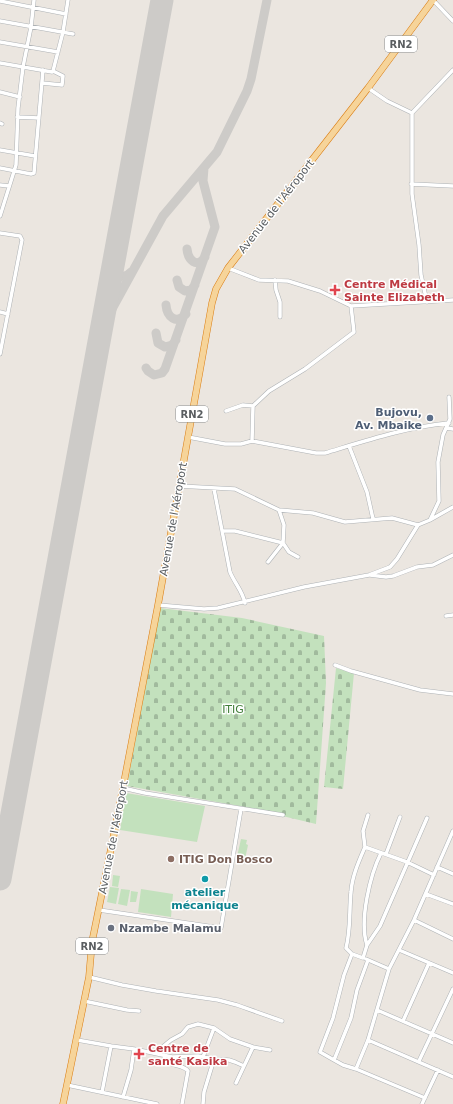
<svg xmlns="http://www.w3.org/2000/svg" width="453" height="1104" viewBox="0 0 453 1104" font-family="'DejaVu Sans',sans-serif">
  <defs>
    <pattern id="cemetery-stones" width="16" height="16" patternUnits="userSpaceOnUse"><rect width="16" height="16" fill="#c3e1bd"/><path d="M2 7V4a2 2 0 0 1 4 0v3zM10 15v-3a2 2 0 0 1 4 0v3z" fill="#a1ba9d"/></pattern>
  </defs>
  <rect width="100%" height="100%" fill="#ebe6e0"/>
  <path fill="url(#cemetery-stones)" d="M160 608 242 618 324 636 326 683 316 824 245 807 127 786Z
    M336 668 354 673 343 789 324 787Z"/>
  <path fill="#c3e1bd" d="M126 793 205 806 197 842 120 830Z
    M241 839 247 840 246 844 248 845 245 859 237 857Z
    M113 875 120 876 118 887 112 886Z
    M110 887 119 888 116 904 107 902Z
    M121 889 130 890 127 906 118 904Z
    M141 889 173 894 171 917 138 912Z
    M131 891 138 892 136 902H130Z"/>
  <g fill="none" stroke-linecap="round" stroke-linejoin="round">
    <path stroke="#cdcbc8" stroke-width="9" d="M187 249C188 260 197 269 205 257
      M113 266C115 276 124 280 131 272
      M177 280 179 287 185 291 191 290 195 285
      M166 305C167 317 176 325 186 314
      M101 329 163 216 217 152 247 91 251 79 267 0
      M156 333 158 343 165 347 172 345 176 340
      M146 368 148 371 154 375 162 373 165 369 215 227 203 181 204 168"/>
    <path stroke="#cdcbc8" stroke-width="23" d="M0 879 162 0"/>
    <g stroke="#aeb2b5" stroke-width="4.5">
      <path id="minor" d="M433 0 453 21
        M0 1 66 14
        M0 21 73 34
        M0 42 58 52
        M0 63 52 72 53 71 63 32 68 0
        M42 83 62 85 63 76 53 71
        M368 88 387 101 412 113
        M0 92 20 97
        M17 117 39 118
        M0 123 2 124
        M0 150 35 156
        M0 168 31 174 34 173 43 70
        M411 184 453 186
        M0 185 9 186
        M0 216 16 165 18 108 23 67 31 27 34 0
        M0 233 20 236 22 240 0 354
        M228 268 259 280 288 281 320 291 351 306 453 300
        M275 280 276 290 280 302V317
        M427 302 421 275 419 245 412 194V113L453 70
        M0 312 8 314
        M226 411 243 405 253 406
        M447 428 453 429
        M188 437 225 444H241L252 441 316 453H325C365 441 407 427 449 423
        M252 441 253 406 269 391 305 369 354 332 351 306
        M349 446 367 492 373 519
        M179 486 235 489 279 510 313 513 345 522 392 518 418 525
        M214 489 230 572C235 584 242 590 245 603
        M430 520 453 507
        M222 531H235L283 543 289 552 298 557
        M268 562 283 543 284 525 279 510
        M370 575 386 577 393 576 417 567 433 565 453 555
        M158 605 204 609 218 608 304 587 369 575 390 567 397 559 418 525 430 520 439 501 438 462 443 435 450 419 449 397
        M446 616 453 615
        M335 665 351 671 420 690 453 694
        M123 788 145 793 283 815
        M368 815 363 831 365 847 407 862 434 875
        M365 847C359 861 352 876 351 892 349 911 351 929 346 948L352 954 363 958 367 945 380 926 427 818
        M386 854 400 817
        M437 867 453 874
        M426 894 453 904
        M99 910 221 928 241 809
        M414 920 453 939
        M367 945C359 921 370 875 381 853
        M399 950 453 973
        M366 959 389 969
        M368 960 357 990 351 1018 334 1060 343 1065 356 1069 425 1098
        M89 977 122 985 156 991 218 1000 237 1005 282 1021
        M84 1001 127 1010 139 1011
        M377 1010 453 1043
        M403 1021 429 963
        M77 1040 111 1046 134 1049 172 1057 198 1056 214 1059 229 1060 235 1062 244 1066
        M368 1040 453 1077
        M155 1053 171 1040 182 1034 188 1027 198 1024 214 1028 230 1039 253 1047 270 1050
        M164 1055 165 1060C171 1067 183 1064 188 1071L182 1104
        M203 1057 214 1028
        M334 1060 320 1052 333 1018 344 975 352 954
        M419 1061 453 989
        M356 1069 368 1040 389 969 414 920 453 831
        M236 1083 253 1047
        M67 1085 157 1104
        M102 1092 111 1046
        M123 1097 131 1070 134 1049
        M203 1104 204 1092 214 1059
        M422 1104 438 1070"/>
    </g>
    <g stroke="#da7c10" stroke-width="7">
      <path id="trunk" d="M63 1104 89 977 92 942 115 829 158 605 212 303 216 289 228 268 368 88 433 0"/>
    </g>
    <use href="#minor" stroke="#fff" stroke-width="3.5"/>
    <use href="#trunk" stroke="#f6d49a" stroke-width="6"/>
  </g>
  <g fill="#e0444e" stroke="#fff" stroke-width="1.5">
    <path d="M333 284h4v4h4v4h-4v4h-4v-4h-4v-4h4z"/>
    <path d="M137 1048h4v4h4v4h-4v4h-4v-4h-4v-4h4z"/>
  </g>
  <circle fill="#5c6f8a" stroke="#fff" stroke-width="1.5" cx="430" cy="418" r="4"/>
  <circle fill="#8d6e63" stroke="#fff" stroke-width="1.5" cx="171" cy="859" r="4"/>
  <circle fill="#0f9aa8" stroke="#fff" stroke-width="1.5" cx="205" cy="879" r="4"/>
  <circle fill="#6b7280" stroke="#fff" stroke-width="1.5" cx="111" cy="928" r="4"/>
  <g text-anchor="middle" stroke-width="3" stroke-linejoin="round" paint-order="stroke">
    <g fill="#fff" stroke="#8b8e90" stroke-width="1">
      <rect x="385" y="36" width="32" height="16" rx="3"/>
      <rect x="176" y="406" width="32" height="16" rx="3"/>
      <rect x="76" y="938" width="32" height="16" rx="3"/>
    </g>
    <g font-size="10" font-weight="bold" fill="#595d60">
      <text x="401" y="48">RN2</text>
      <text x="192" y="418">RN2</text>
      <text x="92" y="950">RN2</text>
    </g>
    <g font-size="11" fill="#595d60" stroke="#fff">
      <text transform="translate(276 206) rotate(-52)" y="4">Avenue de l'Aéroport</text>
      <text transform="translate(173 519) rotate(-80)" y="4">Avenue de l'Aéroport</text>
      <text transform="translate(113 837) rotate(-79)" y="4">Avenue de l'Aéroport</text>
    </g>
    <g font-size="11" font-weight="bold" fill="#be3a42" stroke="#fff" text-anchor="start">
      <text x="344" y="288">Centre Médical<tspan x="344" dy="13">Sainte Elizabeth</tspan></text>
      <text x="148" y="1052">Centre de<tspan x="148" dy="13">santé Kasika</tspan></text>
    </g>
    <g font-size="11" font-weight="bold" fill="#4e5e75" stroke="#fff" text-anchor="end">
      <text x="422" y="416">Bujovu,<tspan x="422" dy="13">Av. Mbaike</tspan></text>
    </g>
    <g font-size="11" fill="#417e39" stroke="#fff">
      <text x="233" y="713">ITIG</text>
    </g>
    <g font-size="11" font-weight="bold" fill="#785e54" stroke="#fff" text-anchor="start">
      <text x="179" y="863">ITIG Don Bosco</text>
    </g>
    <g font-size="11" font-weight="bold" fill="#0d838f" stroke="#fff">
      <text x="205" y="896">atelier<tspan x="205" dy="13">mécanique</tspan></text>
    </g>
    <g font-size="11" font-weight="bold" fill="#5b616d" stroke="#fff" text-anchor="start">
      <text x="119" y="932">Nzambe Malamu</text>
    </g>
  </g>
</svg>
